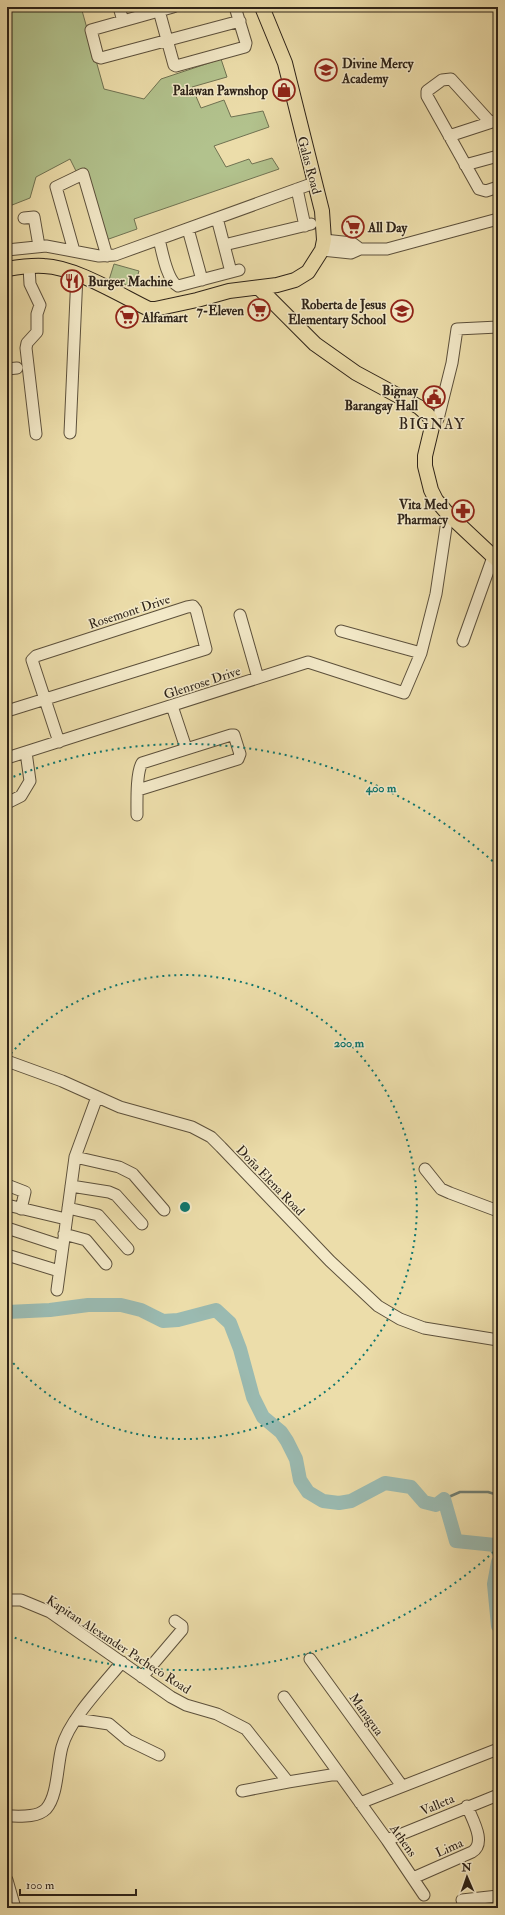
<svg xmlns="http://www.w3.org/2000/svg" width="505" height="1915" viewBox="0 0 505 1915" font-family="'IM FELL Double Pica',serif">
  <rect width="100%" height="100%" fill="#ecddaa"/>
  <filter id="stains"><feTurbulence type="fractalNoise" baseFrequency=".005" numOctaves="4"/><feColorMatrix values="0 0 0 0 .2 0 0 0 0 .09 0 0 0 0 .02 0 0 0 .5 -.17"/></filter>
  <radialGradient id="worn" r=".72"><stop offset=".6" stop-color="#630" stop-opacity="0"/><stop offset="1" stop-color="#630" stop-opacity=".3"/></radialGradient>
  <path fill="#b2c28d" stroke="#707252" d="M7 7H81L104 89 144 99 161 79 221 59 227 77 192 87 201 108 224 100 231 117 263 111 269 127 214 146 226 167 249 159 252 164 272 158 279 169 134 219 137 229 106 240 85 168 76 171 70 159 36 177 30 198 7 207Z
    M114 264 139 271 134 287 109 280Z"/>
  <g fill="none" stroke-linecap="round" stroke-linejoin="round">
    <path stroke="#6e7d73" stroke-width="2.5" d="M444 1499 460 1492H488L498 1495"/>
    <path stroke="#9abab1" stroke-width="14" d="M7 1312 50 1310 88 1305H121L141 1310 163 1321 178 1320 216 1310 230 1323 240 1349 253 1397 263 1417 281 1432 287 1441 296 1459 300 1480 308 1492 323 1501 339 1503 351 1501 385 1483 411 1487 424 1502 436 1505 444 1499 456 1541 495 1545 498 1551
      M498 1562 494 1584 498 1626"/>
    <g stroke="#5d513c" stroke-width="13">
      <path id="minor" d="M119 7 123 21
        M158 7 174 65 176 66 245 47 246 43 235 7
        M173 7 91 30 98 57 101 58 240 21
        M490 122 451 79 442 80 427 91V96L479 189 486 191 498 187
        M449 136 498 120
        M465 165 498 156
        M297 189 305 226
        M24 218 34 217 39 246
        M217 218 231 272
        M188 229 202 280
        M159 239C162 251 167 281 178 286L239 270
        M324 240 352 243 360 249
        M224 245 311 224
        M7 250 46 246 99 256 115 255 314 183
        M322 250 351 253 360 249H387L498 219
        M74 251 56 187 83 174 107 256
        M29 267 30 284 40 305 37 314V332L27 343 26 348 36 434
        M7 369 17 368
        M432 424 438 419 452 363 457 329 498 327
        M70 433 77 274
        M240 615 258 678
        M341 631 421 653
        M463 641 493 557
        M172 706 186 748
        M7 711 206 649 196 610 193 606 187 607 36 656 32 660 59 742
        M7 758 308 662 404 693 421 653 436 594 448 514
        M7 803 21 796 30 781 26 752
        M137 815C137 802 136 773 142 763L231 735H234L240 754 238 759 138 790
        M7 1061 62 1081 120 1107 192 1127 211 1137 221 1147 330 1261 378 1306 400 1319 424 1328 498 1340
        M75 1157 119 1167 133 1174 164 1210
        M425 1169 441 1189 450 1193 498 1211
        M7 1185 25 1192 21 1209
        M71 1186 109 1192 116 1195 142 1224
        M7 1205 66 1219
        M68 1208 98 1215 128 1249
        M7 1228 62 1246
        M64 1234 86 1240 106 1264
        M7 1255 59 1271
        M57 1290 75 1157 97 1097
        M7 1600H21L50 1612 171 1697 186 1705 217 1714 246 1729 288 1782
        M310 1659 402 1786
        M142 1677 182 1630V1626L175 1621
        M284 1697 387 1840 424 1895
        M76 1719 109 1724 128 1740 159 1755
        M242 1791 288 1782 331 1775H339
        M360 1803 498 1749
        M7 1816C19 1816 37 1818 46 1809 58 1796 57 1765 62 1747 69 1720 103 1685 122 1662
        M387 1840 498 1795
        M413 1878 472 1852C487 1843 472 1819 467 1806
        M7 1880 15 1908
        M462 1900 498 1896"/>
    </g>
    <g stroke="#2d2217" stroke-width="16">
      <path id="major" d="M7 269C19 267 32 265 44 266 75 267 120 295 149 309H155L197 300 229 291 277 285 295 280 308 272 322 250 324 240 322 211 285 63 262 7
        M259 288 315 344 356 373 419 407 428 415 431 420 432 427 425 456V466L431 490 436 500 448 514 498 561"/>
    </g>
    <use href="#minor" stroke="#f3e9c8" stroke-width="11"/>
    <use href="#major" stroke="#ecddaa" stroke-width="14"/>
  </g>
  <g fill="none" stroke="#0f766e" stroke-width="2" stroke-dasharray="2 4">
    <path d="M7 1058A232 232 0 1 1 7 1356"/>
    <path d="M498 1548A463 463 0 0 1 8 1635M8 779A463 463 0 0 1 498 866"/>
  </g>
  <defs>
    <g id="school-ring" transform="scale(1.15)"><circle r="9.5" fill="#f3e9c8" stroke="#8f2418" stroke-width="1.5"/><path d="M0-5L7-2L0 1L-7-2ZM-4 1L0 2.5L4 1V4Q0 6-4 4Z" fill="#8f2418"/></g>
    <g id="shop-ring" transform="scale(1.15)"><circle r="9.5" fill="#f3e9c8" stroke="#8f2418" stroke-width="1.5"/><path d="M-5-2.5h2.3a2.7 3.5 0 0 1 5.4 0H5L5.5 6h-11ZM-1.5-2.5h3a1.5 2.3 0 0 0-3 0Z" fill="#8f2418"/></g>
    <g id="supermarket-ring" transform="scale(1.15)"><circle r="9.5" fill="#f3e9c8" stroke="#8f2418" stroke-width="1.5"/><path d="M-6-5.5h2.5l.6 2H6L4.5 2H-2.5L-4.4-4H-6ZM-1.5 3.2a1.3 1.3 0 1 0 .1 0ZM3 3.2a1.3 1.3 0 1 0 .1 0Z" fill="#8f2418"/></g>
    <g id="restaurant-ring" transform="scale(1.15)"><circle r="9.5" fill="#f3e9c8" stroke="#8f2418" stroke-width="1.5"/><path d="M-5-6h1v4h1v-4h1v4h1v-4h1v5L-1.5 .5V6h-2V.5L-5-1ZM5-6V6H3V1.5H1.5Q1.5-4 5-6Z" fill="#8f2418"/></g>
    <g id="civic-ring" transform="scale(1.15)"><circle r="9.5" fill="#f3e9c8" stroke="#8f2418" stroke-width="1.5"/><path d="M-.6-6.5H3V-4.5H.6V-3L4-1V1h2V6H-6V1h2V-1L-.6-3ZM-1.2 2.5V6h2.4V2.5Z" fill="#8f2418"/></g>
    <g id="pharmacy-ring" transform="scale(1.15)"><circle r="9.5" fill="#f3e9c8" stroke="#8f2418" stroke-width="1.5"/><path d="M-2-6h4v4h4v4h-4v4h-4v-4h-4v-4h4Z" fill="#8f2418"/></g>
  </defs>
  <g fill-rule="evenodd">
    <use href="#school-ring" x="326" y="70"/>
    <use href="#shop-ring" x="284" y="90"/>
    <use href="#supermarket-ring" x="353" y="227"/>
    <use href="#restaurant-ring" x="72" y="281"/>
    <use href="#supermarket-ring" x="259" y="310"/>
    <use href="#school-ring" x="402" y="311"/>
    <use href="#supermarket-ring" x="127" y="317"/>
    <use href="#civic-ring" x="434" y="397"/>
    <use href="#pharmacy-ring" x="463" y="511"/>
  </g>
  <g text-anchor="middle" stroke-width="3" stroke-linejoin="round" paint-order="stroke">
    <g font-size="13" font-weight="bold" fill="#2d2217" stroke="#f3e9c8" text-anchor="end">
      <text x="342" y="68" text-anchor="start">Divine Mercy<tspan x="342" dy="15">Academy</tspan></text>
      <text x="268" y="95">Palawan Pawnshop</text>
      <text x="368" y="232" text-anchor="start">All Day</text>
      <text x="88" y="286" text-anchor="start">Burger Machine</text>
      <text x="386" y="309">Roberta de Jesus<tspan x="386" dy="15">Elementary School</tspan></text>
      <text x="244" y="315">7-Eleven</text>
      <text x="142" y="322" text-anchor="start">Alfamart</text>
      <text x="418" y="395">Bignay<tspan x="418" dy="15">Barangay Hall</tspan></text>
      <text x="448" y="509">Vita Med<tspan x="448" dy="15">Pharmacy</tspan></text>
    </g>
    <g font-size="13" fill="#2d2217" stroke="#f3e9c8">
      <text transform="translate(310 165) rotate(75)" y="5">Galas Road</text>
      <text transform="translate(129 611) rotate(-18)" y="5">Rosemont Drive</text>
      <text transform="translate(202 682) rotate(-18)" y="5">Glenrose Drive</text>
      <text transform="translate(271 1180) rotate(46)" y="5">Doña Elena Road</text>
      <text transform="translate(119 1644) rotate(33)" y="5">Kapitan Alexander Pacheco Road</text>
      <text transform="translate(367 1714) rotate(54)" y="5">Managua</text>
      <text transform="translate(437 1804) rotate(-23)" y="5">Valleta</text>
      <text transform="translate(404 1840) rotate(55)" y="5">Athens</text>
      <text transform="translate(449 1847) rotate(-24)" y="5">Lima</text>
    </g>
    <g font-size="15" letter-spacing="1" fill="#2d2217" stroke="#f3e9c8">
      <text x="432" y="429">BIGNAY</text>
    </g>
  </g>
  <circle cx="185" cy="1207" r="6" fill="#0f766e" stroke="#f3e9c8" stroke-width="2"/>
  <g font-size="12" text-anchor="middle" font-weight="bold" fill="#0f766e" stroke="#f3e9c8" stroke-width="3" stroke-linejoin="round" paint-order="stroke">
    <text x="381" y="792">400 m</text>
    <text x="349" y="1047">200 m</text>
  </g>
  <rect width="505" height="1915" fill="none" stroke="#ecddaa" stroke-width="24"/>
  <rect x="8" y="8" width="489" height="1899" fill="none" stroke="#2d2217" stroke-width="2"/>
  <rect x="12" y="12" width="481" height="1891" fill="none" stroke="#2d2217"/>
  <g transform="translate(467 1877) rotate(358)" stroke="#f3e9c8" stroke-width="3" paint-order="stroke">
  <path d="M0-3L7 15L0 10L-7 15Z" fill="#2d2217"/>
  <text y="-6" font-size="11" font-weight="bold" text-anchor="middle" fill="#2d2217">N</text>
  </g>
  <path d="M20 1889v6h116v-6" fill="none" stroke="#2d2217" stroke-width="2"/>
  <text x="26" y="1889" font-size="12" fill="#2d2217" stroke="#f3e9c8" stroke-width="3" paint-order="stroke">100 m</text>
  <rect width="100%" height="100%" filter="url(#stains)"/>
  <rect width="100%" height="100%" fill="url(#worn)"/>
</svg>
